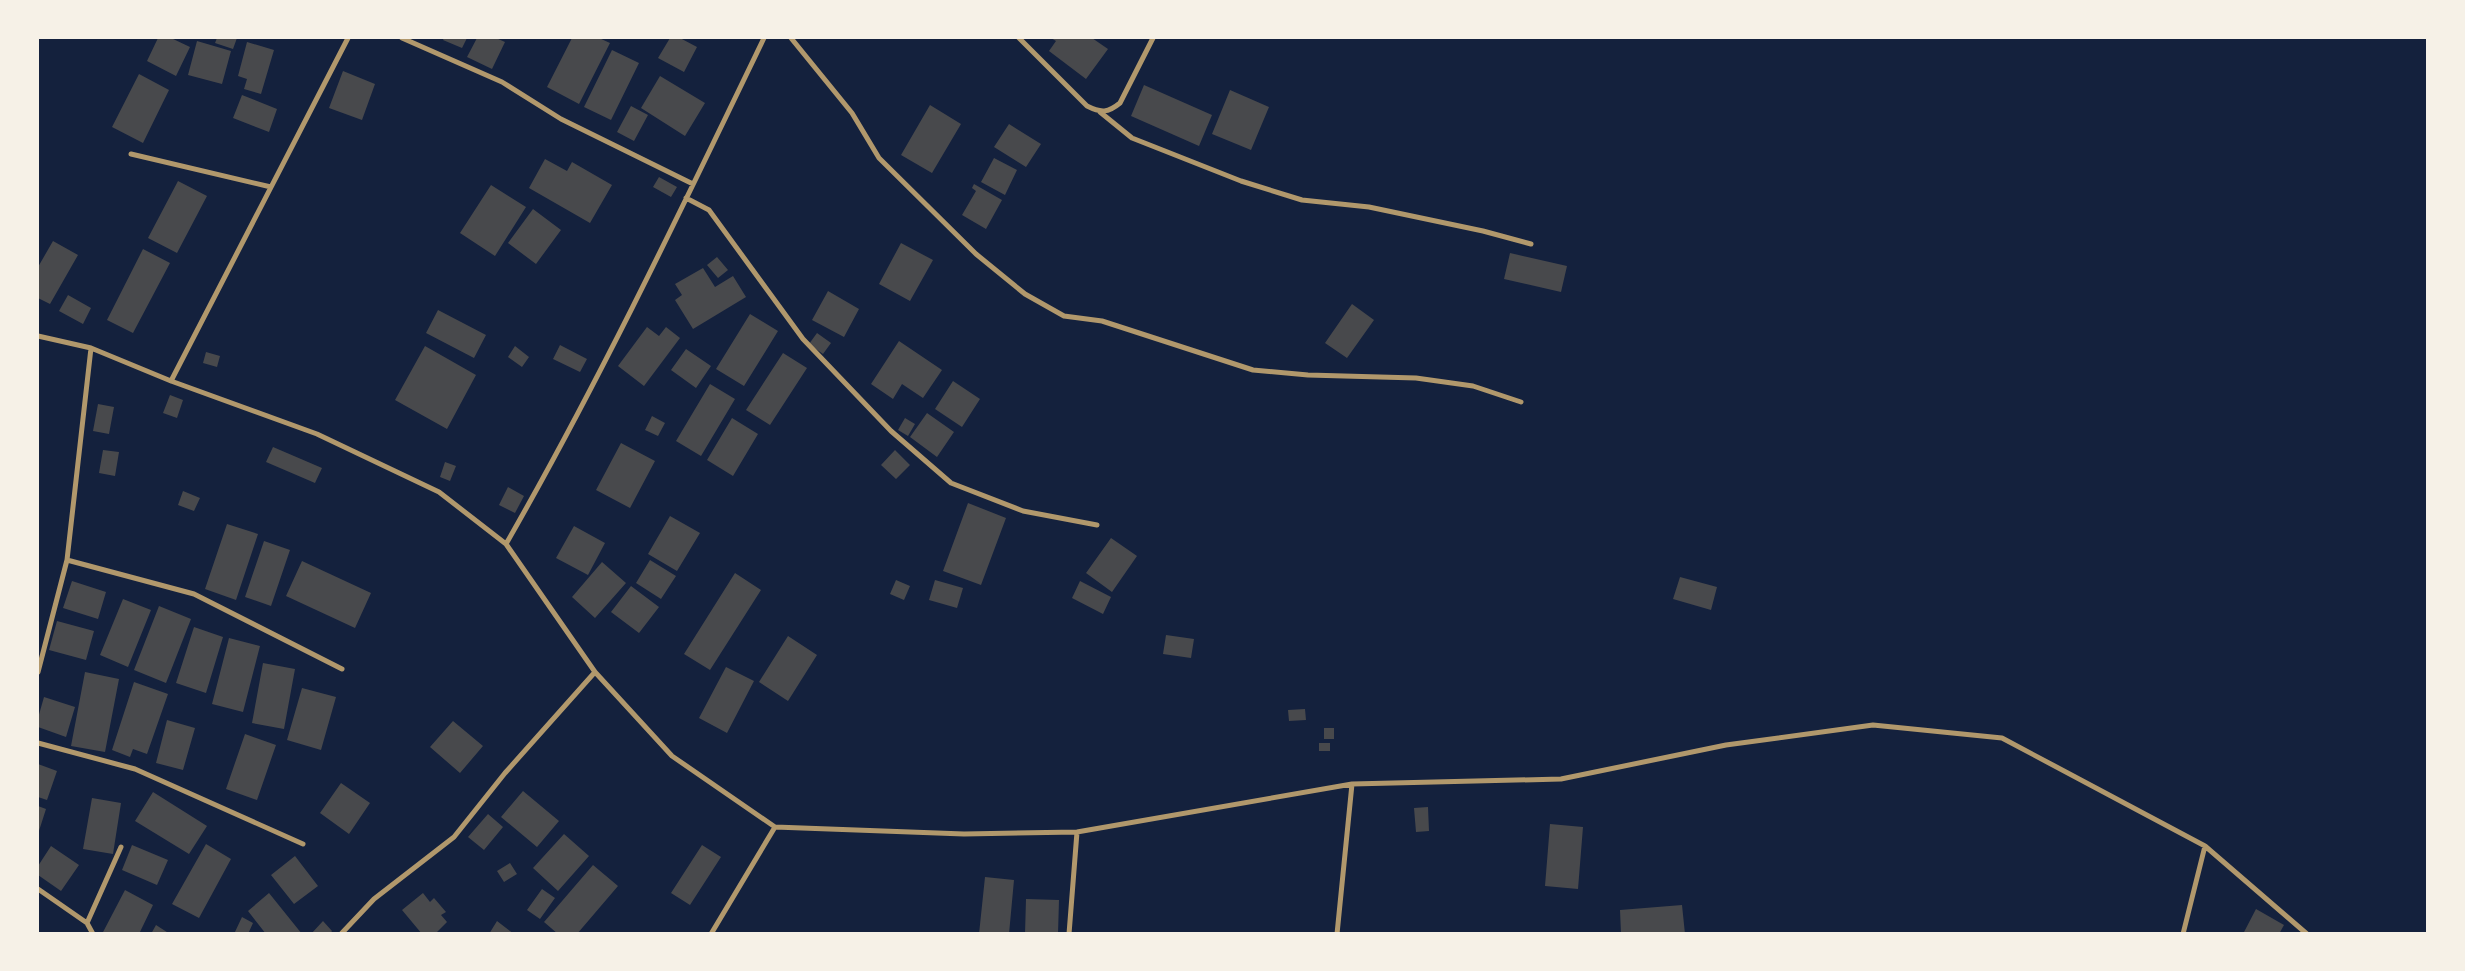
<svg xmlns="http://www.w3.org/2000/svg" width="2465" height="971" viewBox="0 0 2465 971" font-family="'PT Serif',serif">
  <rect width="100%" height="100%" fill="#14213d"/>
  <path fill="#48494c" d="M158 38H171L190 47 176 76 147 61Z
    M217 38H237L233 49 215 43Z
    M444 38H467L462 48 443 40Z
    M477 38H496L505 42 492 69 467 57Z
    M572 38H599L610 43 579 104 547 87Z
    M670 38H680L697 47 684 72 658 58Z
    M1051 38H1092L1108 49 1086 79 1049 51 1056 41Z
    M197 41 231 51 222 84 188 75Z
    M247 42 274 50 261 94 244 89 247 79 238 76Z
    M612 50 639 63 611 120 584 107Z
    M343 71 375 84 362 120 329 108Z
    M139 74 169 90 143 143 112 127Z
    M660 76 705 103 685 136 641 108Z
    M1144 85 1212 115 1199 146 1131 116Z
    M1230 90 1269 107 1251 150 1212 134Z
    M242 95 277 109 269 132 233 118Z
    M930 105 961 124 932 173 901 155Z
    M631 106 648 115 634 141 617 132Z
    M1009 124 1041 144 1026 167 994 147Z
    M994 158 1017 170 1005 195 981 182Z
    M545 159 567 171 572 162 612 185 590 223 529 188Z
    M659 177 677 187 671 197 653 187Z
    M178 181 207 196 177 253 148 238Z
    M974 184 1002 200 986 229 962 215 976 191 972 188Z
    M491 185 526 207 495 256 460 233Z
    M533 209 561 230 536 264 508 243Z
    M53 241 78 255 50 304 38 298V267Z
    M901 243 933 260 910 301 879 284Z
    M143 249 170 263 133 333 107 320Z
    M1510 253 1567 266 1561 292 1504 279Z
    M717 257 728 270 718 278 707 265Z
    M703 268 715 287 733 276 746 297 693 329 675 300 682 295 675 284Z
    M828 291 859 309 844 337 812 320Z
    M68 295 91 308 83 324 59 311Z
    M1352 304 1374 320 1347 358 1325 343Z
    M438 310 486 335 474 358 426 333Z
    M750 314 778 331 744 386 716 369Z
    M647 327 659 336 666 327 680 338 644 386 618 366Z
    M817 333 831 343 823 354 809 344Z
    M899 341 942 370 923 398 902 384 893 399 871 384Z
    M560 345 587 359 580 372 553 359Z
    M425 346 476 375 447 429 395 400Z
    M515 346 529 357 522 367 508 357Z
    M686 349 711 366 696 388 671 370Z
    M206 352 220 356 217 367 203 363Z
    M783 353 807 368 770 425 746 410Z
    M953 381 980 399 962 427 935 409Z
    M710 384 735 399 701 456 676 441Z
    M170 395 183 400 177 418 163 413Z
    M98 404 114 407 109 434 93 431Z
    M927 413 954 432 937 457 910 437Z
    M652 416 665 423 658 436 645 430Z
    M732 418 758 434 733 476 707 460Z
    M905 418 915 424 908 436 898 430Z
    M621 443 655 461 630 508 596 490Z
    M273 447 322 468 315 483 266 462Z
    M103 450 119 452 115 476 99 473Z
    M895 450 910 465 896 479 881 465Z
    M445 462 456 466 450 481 440 477Z
    M508 487 524 496 515 513 499 505Z
    M183 491 200 498 194 511 178 505Z
    M968 503 1006 518 981 585 943 571Z
    M670 516 700 533 677 571 648 554Z
    M227 524 258 534 236 600 205 589Z
    M574 526 605 543 588 575 556 558Z
    M1111 538 1137 556 1112 592 1086 573Z
    M264 541 290 550 271 606 245 597Z
    M650 560 676 576 661 599 636 583Z
    M302 561 371 593 355 628 286 596Z
    M602 562 626 583 595 618 572 597Z
    M735 573 761 590 710 670 684 654Z
    M1680 577 1717 587 1711 610 1673 599Z
    M896 580 910 586 904 600 890 594Z
    M935 580 963 588 957 608 929 600Z
    M72 581 106 592 98 619 63 608Z
    M1080 581 1111 597 1103 614 1072 598Z
    M631 586 659 607 639 633 611 612Z
    M123 599 151 610 128 667 100 655Z
    M159 606 191 619 166 683 134 670Z
    M57 621 94 631 86 660 49 650Z
    M194 627 223 637 206 693 176 683Z
    M1166 635 1194 639 1191 658 1163 654Z
    M788 636 817 655 788 701 759 682Z
    M229 638 260 646 243 712 212 704Z
    M263 663 295 669 284 729 252 723Z
    M726 667 754 681 727 733 699 718Z
    M85 672 119 679 105 752 71 746Z
    M134 682 168 694 147 754 133 749 130 757 112 750Z
    M302 688 336 697 321 750 287 740Z
    M44 697 75 707 66 737 38 727V718Z
    M1305 709 1306 720 1289 721 1288 710Z
    M167 720 195 728 183 770 156 763Z
    M453 721 483 746 460 773 430 747Z
    M1324 728H1334V739H1324Z
    M245 734 276 745 257 800 226 789Z
    M1319 743H1330V751H1319Z
    M38 764 57 771 47 800 38 797Z
    M341 783 370 803 349 834 320 813Z
    M523 791 559 821 537 847 501 817Z
    M153 792 207 826 189 854 135 821Z
    M92 798 121 803 113 854 83 849Z
    M38 806 46 809 38 834Z
    M1428 807 1429 831 1416 832 1414 808Z
    M488 814 503 827 484 850 468 837Z
    M1550 824 1583 827 1578 889 1545 886Z
    M564 834 589 856 558 891 533 868Z
    M206 844 231 859 199 918 172 904Z
    M132 845 168 860 157 885 122 870Z
    M702 845 721 857 690 905 671 893Z
    M51 846 79 865 61 891 38 875V866Z
    M295 856 318 886 294 904 271 875Z
    M510 863 517 874 504 882 497 871Z
    M593 865 618 886 577 934H558L544 922Z
    M985 877 1014 880 1009 934H979Z
    M542 889 555 898 540 919 527 910Z
    M125 890 153 905 139 934H102Z
    M269 893 302 934H266L248 911Z
    M423 893 430 902 434 898 446 912 441 915 447 922 435 934H422L402 910Z
    M1026 899 1059 900 1058 934H1025Z
    M1682 905 1685 934H1621L1620 910Z
    M2256 909 2284 925 2279 934H2243Z
    M242 917 253 923 248 934H234Z
    M323 921 332 931 330 934H311Z
    M497 921 514 934H489Z
    M156 925 170 934H151Z"/>
  <g fill="none" stroke-linecap="round" stroke-linejoin="round">
    <path stroke="#b1986c" stroke-width="5" d="M402 38 502 82 561 119 693 184
      M791 38 852 113 879 158 976 254 1025 294 1064 316 1102 321 1253 370 1308 375 1416 378 1473 386 1521 402
      M1019 38 1087 106C1101 113 1108 113 1120 103L1153 38
      M1100 112 1132 138 1241 181 1302 200 1369 207 1483 231 1531 244
      M131 154 271 187
      M686 198 709 210 803 339 891 431 951 483 1023 511 1097 525
      M38 336 91 348 171 381 317 434 439 492 506 544 595 672 672 756 775 827 964 834 1077 832 1352 784 1561 779 1726 745 1873 725 2002 738 2205 846 2307 934
      M171 381 348 38
      M506 544C600 380 682 208 764 38
      M67 560 194 594 342 669
      M38 672 67 560 91 348
      M38 743 135 769 303 844
      M38 889 87 923 93 934
      M87 923 121 847
      M341 934 374 899 454 837 505 773 595 672
      M711 934 775 827
      M1069 934 1077 832
      M1337 934 1352 784
      M2183 934 2205 846"/>
  </g>
  <rect width="2465" height="971" fill="none" stroke="#f6f1e7" stroke-width="78"/>
</svg>
